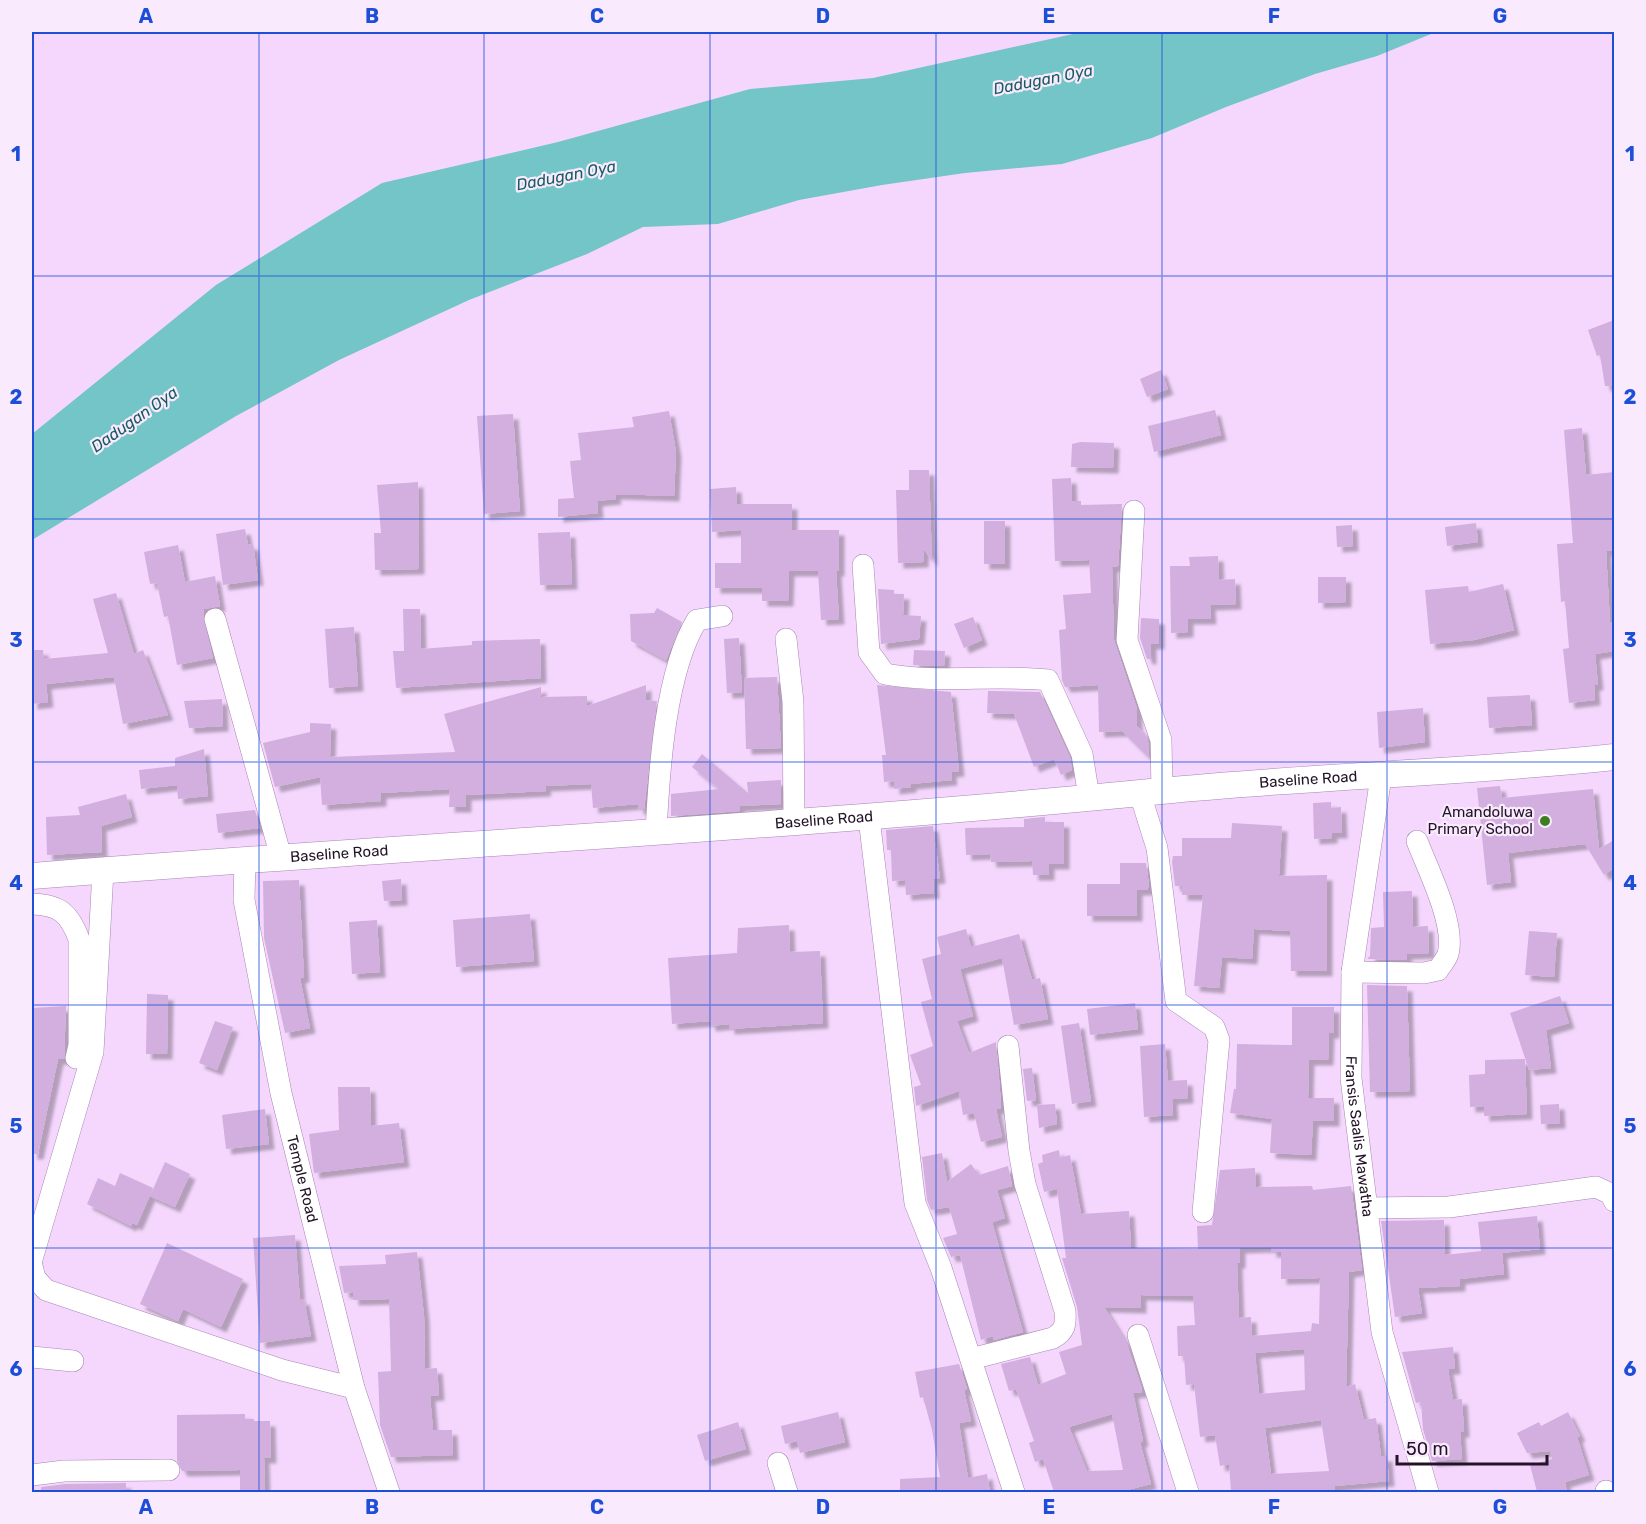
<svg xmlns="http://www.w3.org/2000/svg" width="1646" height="1524" viewBox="0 0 1646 1524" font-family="Rubik,sans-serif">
  <defs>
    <filter id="shadow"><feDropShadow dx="5.5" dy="5.5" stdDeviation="1.5" flood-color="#0004"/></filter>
  </defs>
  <rect width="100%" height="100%" fill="#f5d7fe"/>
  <path fill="#73c5c7" d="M1082 32H1436L1377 56 1315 74 1226 107 1152 138 1062 164 965 173 882 185 799 200 718 224 643 227 587 254 469 300 339 360 236 416 32 540V434L216 285 382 183 558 142 750 89 873 78Z"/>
  <path fill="#d2afde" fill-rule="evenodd" filter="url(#shadow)" d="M1614 320V386H1605L1600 355 1597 356 1588 330Z
    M1161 370 1168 389 1147 397 1140 379Z
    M1215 410 1221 435 1154 452 1148 426Z
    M669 411 676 452 674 496 615 494 616 499 597 501 598 513 558 517V499L574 498 570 461 581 460 578 433 634 427 632 417Z
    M513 414 520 511 484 514 477 416Z
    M1582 428 1586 475 1614 472V551H1606L1610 623 1614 622V651L1595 654 1598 685H1594L1595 700 1569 703 1563 649 1569 648 1565 601 1561 602 1557 544 1573 543 1564 430Z
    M1080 442 1114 443 1113 468 1071 467 1072 444Z
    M909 470H929L932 562 924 549 923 562 898 563 896 490H909Z
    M1071 478 1072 501H1081V505L1122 504 1118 566 1112 567 1114 640 1137 709V726L1145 734 1148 742 1149 758 1122 731 1099 732 1098 685 1065 687 1062 680 1059 630 1066 629 1063 595 1091 593 1089 560 1055 561 1052 479Z
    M418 482 419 569 375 570 374 533H381L377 485Z
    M736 487 737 504H792V530H839V571H836L839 619 821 620 818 571H789L788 601H762V588H715V563H741V530L712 532 710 489Z
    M984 521H1005V564H984Z
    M1476 523 1478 542 1447 546 1445 527Z
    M1352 525 1353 546 1337 547 1336 526Z
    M245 529 248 545 253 544 258 580 223 585 216 534Z
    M570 532 572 584 540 585 538 533Z
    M178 545 185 582 215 576 220 606 204 609 203 616 213 658 177 665 168 616 164 617 157 583 150 584 144 552Z
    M1218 556 1219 580 1235 579 1236 604 1210 605 1211 619H1188V632L1171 633 1170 566H1190L1189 557Z
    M1318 577H1346V602L1318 603Z
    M1503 584 1514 630 1474 640 1430 644 1425 590 1468 586 1469 592Z
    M878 589 894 590V594H904L903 615 921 616 919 639 881 644Z
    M116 593 134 654 143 650 168 715 123 724 114 677 46 684 48 702 32 704V650H43L44 659 108 653 93 599Z
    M657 608 682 622 666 660 631 641 630 614 654 613Z
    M403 609H420L421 649 472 645V641L540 639 541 678 396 688 393 651H404Z
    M973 617 982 640 964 648 954 624Z
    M1141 618 1159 619V644H1151V659H1147L1140 638Z
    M354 627 358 686 329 688 325 629Z
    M739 638 742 692 727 693 724 639Z
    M914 650 945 651 944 666 913 665Z
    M777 677 781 748 746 749 744 678Z
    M646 685V700L657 701 644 809H638V804L593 808 591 784 545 786 546 791 466 795V807H449L450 789 381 793V801L322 805 320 777 275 787 263 743 310 732V723L331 724 330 757 455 752 444 714 541 687V697L587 696V706Z
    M877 685 951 692 959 771 951 772 952 780 911 784V787L894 789V781L884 782 882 755H886Z
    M988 691 1040 692 1070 758 1072 770 1061 775 1054 759 1034 767 1014 714 987 713Z
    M1530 695 1532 725 1489 728 1487 697Z
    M222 699 223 726 189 728 184 701Z
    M1423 708 1425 742 1379 748 1377 712Z
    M204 749 208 796 178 799 177 785 141 789 139 770 175 766V758Z
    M702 754 748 793 747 782 781 780V804L739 806 740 811 671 816V794L719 789 692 767Z
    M1500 786 1502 798 1593 789 1599 849 1614 840V868L1604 875 1585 844 1508 853 1511 882 1487 885 1477 788Z
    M126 794 132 817 101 826 102 852 47 855 46 817 80 815 78 807Z
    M1331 802V808L1341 807 1342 833H1332V838L1314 839 1313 803Z
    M255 810 260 828 218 833 216 814Z
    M1045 817V822H1064V864H1049V875H1033L1032 861 991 862 990 854 966 855 965 828 1024 827V819Z
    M1232 823 1282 826 1279 876 1327 875V971H1291L1290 931 1254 929 1252 959 1222 957 1219 988 1194 986 1203 895H1182V886H1175L1172 862 1173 856H1182V838H1231Z
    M933 826 940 878 933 879 934 893 906 895 905 880 892 881 891 850H887L886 830Z
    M1120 863H1146L1149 885 1147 890H1137V916H1087V884H1120Z
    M401 879 402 900 384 901 382 881Z
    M299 880 304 977 300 978 310 1028 285 1033 264 938 263 881Z
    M1412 891 1413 927 1428 926 1429 953 1406 954 1407 960 1367 959 1370 956 1371 928 1384 927 1383 892Z
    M530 914 534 961 456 967 453 920Z
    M377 920 380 972 352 974 349 922Z
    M789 925 790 952 820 951 823 1023 729 1029V1024L710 1026V1021L672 1024 668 958 737 953 738 928Z
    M966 929 971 947 1019 934 1032 980 1040 978 1048 1019 1014 1025 1002 958 960 969 973 1016 957 1021 969 1053 996 1042 1001 1104V1108L996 1109 1002 1137 981 1142 974 1113 963 1115 959 1091 916 1106 914 1087 921 1085 910 1055 933 1046 921 1002 932 999 922 959 941 954 937 937Z
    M1529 931 1557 933 1554 977 1525 975Z
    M1367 985 1407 986 1410 1091 1370 1092Z
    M147 994 168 995 167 1054H146Z
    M1560 996 1569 1023 1546 1030 1551 1068 1529 1070 1510 1013Z
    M1135 1003 1138 1029 1090 1035 1087 1009Z
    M66 1006 64 1059H58L38 1154H32V1008Z
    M1292 1007H1334V1033H1329L1328 1060H1309L1308 1098H1334V1121H1313L1311 1155 1270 1153 1272 1119 1230 1113 1234 1089H1236L1237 1044 1292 1045Z
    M215 1021 233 1027 217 1070 199 1063Z
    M1079 1023 1091 1101 1072 1104 1061 1026Z
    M1165 1044 1168 1081 1187 1080 1188 1098 1172 1099 1173 1115 1144 1117 1140 1046Z
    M1525 1059 1527 1114 1484 1116V1106L1470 1107 1469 1075 1485 1074V1060Z
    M1032 1068 1036 1100 1027 1101 1023 1069Z
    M338 1087H370L371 1126 399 1123 404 1162 314 1173 309 1134 339 1130Z
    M1055 1104 1057 1124 1039 1128 1037 1105Z
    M1559 1104 1560 1123 1541 1124 1540 1105Z
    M265 1109 269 1144 226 1149 222 1115Z
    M1059 1150 1060 1158 1070 1155 1081 1214 1129 1211 1131 1248 1198 1249 1197 1226 1212 1225 1220 1170 1255 1168 1256 1187 1312 1186 1313 1190 1351 1186 1362 1270 1349 1272 1346 1387 1355 1384 1364 1420 1376 1418 1381 1456H1387L1389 1481 1335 1486V1492H1231L1229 1464 1220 1466 1215 1435 1200 1437 1194 1384 1186 1385 1184 1356H1178L1177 1326 1195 1325 1193 1296 1141 1295V1308L1104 1307 1127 1344 1142 1389V1392L1133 1393 1143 1441 1140 1442 1151 1484 1119 1492H1054L1043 1459 1035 1462 1029 1443 1034 1441 1016 1389 1009 1391 1001 1364 1030 1357 1038 1385 1066 1374 1059 1352 1082 1345 1077 1307 1062 1258H1066L1057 1189 1044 1192 1038 1164 1043 1162 1042 1155ZM1271 1247V1252H1281V1279L1320 1278 1319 1324 1312 1323 1311 1331 1252 1336 1251 1317 1239 1318 1237 1263H1240V1248ZM1304 1349 1305 1390 1259 1394 1255 1353ZM1112 1414 1123 1470 1087 1471 1069 1427ZM1321 1420 1329 1471 1271 1474 1265 1428Z
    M942 1153 947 1182 971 1164 979 1175 1008 1166 1012 1186 997 1190 1005 1218 992 1222 1023 1332 994 1340 993 1336 981 1340 960 1255 951 1257 943 1238 957 1234 949 1207 931 1210 927 1200 922 1157Z
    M165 1162 190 1174 175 1207 150 1196Z
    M120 1173 153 1188 137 1225 132 1223 131 1226 87 1204 98 1178 115 1186Z
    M1537 1216 1540 1249 1502 1253 1504 1274 1460 1279V1286L1418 1288 1422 1313 1395 1317 1381 1221 1444 1220 1445 1255 1481 1251 1478 1222Z
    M295 1235 300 1300 304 1299 311 1336 260 1343 253 1238Z
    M167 1243 243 1279 221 1327 183 1309 178 1321 140 1304Z
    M417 1252 424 1316 425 1369 437 1368 439 1395 430 1396 433 1430H452L453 1455 391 1457 380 1425 378 1372 391 1371 389 1299 353 1300V1292L344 1293 339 1266 386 1264 385 1255Z
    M1453 1347 1455 1369H1448L1453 1400 1462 1399 1464 1432H1460L1462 1459 1432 1461 1423 1429 1421 1402 1416 1403 1402 1352Z
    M959 1364 967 1389 964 1390 971 1421 959 1423 968 1478 987 1474 990 1492H900V1479L940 1477 932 1430 923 1397 920 1398 915 1372Z
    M838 1412 845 1442 800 1453 797 1441 785 1444 781 1426Z
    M1568 1412 1580 1436 1577 1437 1589 1475 1565 1482 1567 1492H1537L1530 1465 1552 1459 1550 1451 1527 1453 1517 1433 1539 1422 1541 1426Z
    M245 1414V1419H254V1421H270L271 1458H264L265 1492H240V1470L182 1471 177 1461V1415Z
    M738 1422 746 1449 705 1461 697 1435Z
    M126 1483V1492H41V1487L65 1484Z"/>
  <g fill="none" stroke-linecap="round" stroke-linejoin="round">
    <g stroke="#a785b2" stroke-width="22">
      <g id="minor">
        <path d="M1134 511 1127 640 1161 740 1162 791"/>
        <path d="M863 565 869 652 885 674C938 684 994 674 1048 680L1082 754 1089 797"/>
        <path d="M215 619 281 857"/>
        <path d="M786 639 793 702 794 822"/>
        <path id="s1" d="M1381 776 1352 972 1351 1078 1382 1332 1428 1492"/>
        <path d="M1140 794 1157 848 1176 1001 1214 1027 1219 1040 1203 1212"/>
        <path d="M869 818 915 1203 941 1268 1014 1492"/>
        <path d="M656 832C659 772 665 672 697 620L722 616"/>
        <path id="s2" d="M245 859 244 900 281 1093 354 1388 389 1492"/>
        <path d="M32 904C60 905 69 913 79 939V1045L76 1058"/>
        <path d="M1352 972 1424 973 1438 970C1441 965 1446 960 1448 954 1456 924 1428 870 1417 841"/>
        <path d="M1367 1208 1449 1207 1596 1187 1611 1194 1614 1201"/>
        <path d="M32 1259 93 1052 103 871"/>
        <path d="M32 1266 35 1278 46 1290 282 1370 354 1388"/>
        <path d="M1138 1335 1188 1492"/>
        <path d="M32 1357 73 1361"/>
        <path d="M971 1359 1053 1338C1065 1331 1066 1325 1065 1311L1025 1184 1019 1151 1008 1046"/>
        <path d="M778 1463 787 1492"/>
        <path d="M32 1475 64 1471 169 1470"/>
        <path d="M1606 1491V1492"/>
      </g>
    </g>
    <g stroke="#a785b2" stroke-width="27">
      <g id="major">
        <path id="s3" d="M32 876C408 846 785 828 1161 791 1312 776 1464 773 1614 757"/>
      </g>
    </g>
    <use href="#minor" stroke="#fff" stroke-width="21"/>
    <use href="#major" stroke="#fff" stroke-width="26"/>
  </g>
  <path fill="none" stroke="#1d4ed8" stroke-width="1.5" stroke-opacity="0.55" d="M259 32V1492M484 32V1492M710 32V1492M936 32V1492M1162 32V1492M1387 32V1492M32 276H1614M32 519H1614M32 762H1614M32 1005H1614M32 1248H1614"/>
  <circle fill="#3d7f20" stroke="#f9eafe" stroke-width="2" cx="1545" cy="821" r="6"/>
  <g text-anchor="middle" stroke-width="4.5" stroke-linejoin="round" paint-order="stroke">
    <g font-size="15" fill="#221426" stroke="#f9eafe">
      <text dy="5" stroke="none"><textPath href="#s3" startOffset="1280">Baseline Road</textPath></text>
      <text dy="5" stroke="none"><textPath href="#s3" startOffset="794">Baseline Road</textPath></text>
      <text dy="5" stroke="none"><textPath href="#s3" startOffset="308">Baseline Road</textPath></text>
      <text dy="5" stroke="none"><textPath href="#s1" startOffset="363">Fransis Saalis Mawatha</textPath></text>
      <text dy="5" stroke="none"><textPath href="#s2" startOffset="326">Temple Road</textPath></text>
    </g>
    <g font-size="15" fill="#221426" stroke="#f9eafe" text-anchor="end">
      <text x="1533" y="817">Amandoluwa<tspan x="1533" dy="17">Primary School</tspan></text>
    </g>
    <g font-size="16" font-style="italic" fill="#175d5f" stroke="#f9eafe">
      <text transform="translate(1043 79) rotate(-11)" y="6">Dadugan Oya</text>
      <text transform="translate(566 175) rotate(-11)" y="6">Dadugan Oya</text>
      <text transform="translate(134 419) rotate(-35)" y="6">Dadugan Oya</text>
    </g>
  </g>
  <rect width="1646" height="1524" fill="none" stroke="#f9eafe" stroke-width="66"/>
  <path d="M1397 1455v9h150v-9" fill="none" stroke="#221426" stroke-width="3"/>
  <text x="1406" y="1455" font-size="18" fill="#221426" stroke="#f9eafe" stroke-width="4.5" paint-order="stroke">50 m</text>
  <rect x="33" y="33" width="1580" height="1458" fill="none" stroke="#1d4ed8" stroke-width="2"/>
  <g font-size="20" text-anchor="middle" font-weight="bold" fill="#1d4ed8">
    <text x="146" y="23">A</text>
    <text x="372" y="23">B</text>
    <text x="597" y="23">C</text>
    <text x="823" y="23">D</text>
    <text x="1049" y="23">E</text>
    <text x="1274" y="23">F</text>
    <text x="1500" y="23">G</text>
    <text x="16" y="161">1</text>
    <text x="1630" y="161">1</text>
    <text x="16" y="404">2</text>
    <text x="1630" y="404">2</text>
    <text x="16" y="647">3</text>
    <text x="1630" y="647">3</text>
    <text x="16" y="890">4</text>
    <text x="1630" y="890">4</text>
    <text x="16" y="1133">5</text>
    <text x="1630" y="1133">5</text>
    <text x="16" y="1376">6</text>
    <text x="1630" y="1376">6</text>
    <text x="146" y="1514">A</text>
    <text x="372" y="1514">B</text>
    <text x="597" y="1514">C</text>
    <text x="823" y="1514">D</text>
    <text x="1049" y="1514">E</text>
    <text x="1274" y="1514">F</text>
    <text x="1500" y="1514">G</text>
  </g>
</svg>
